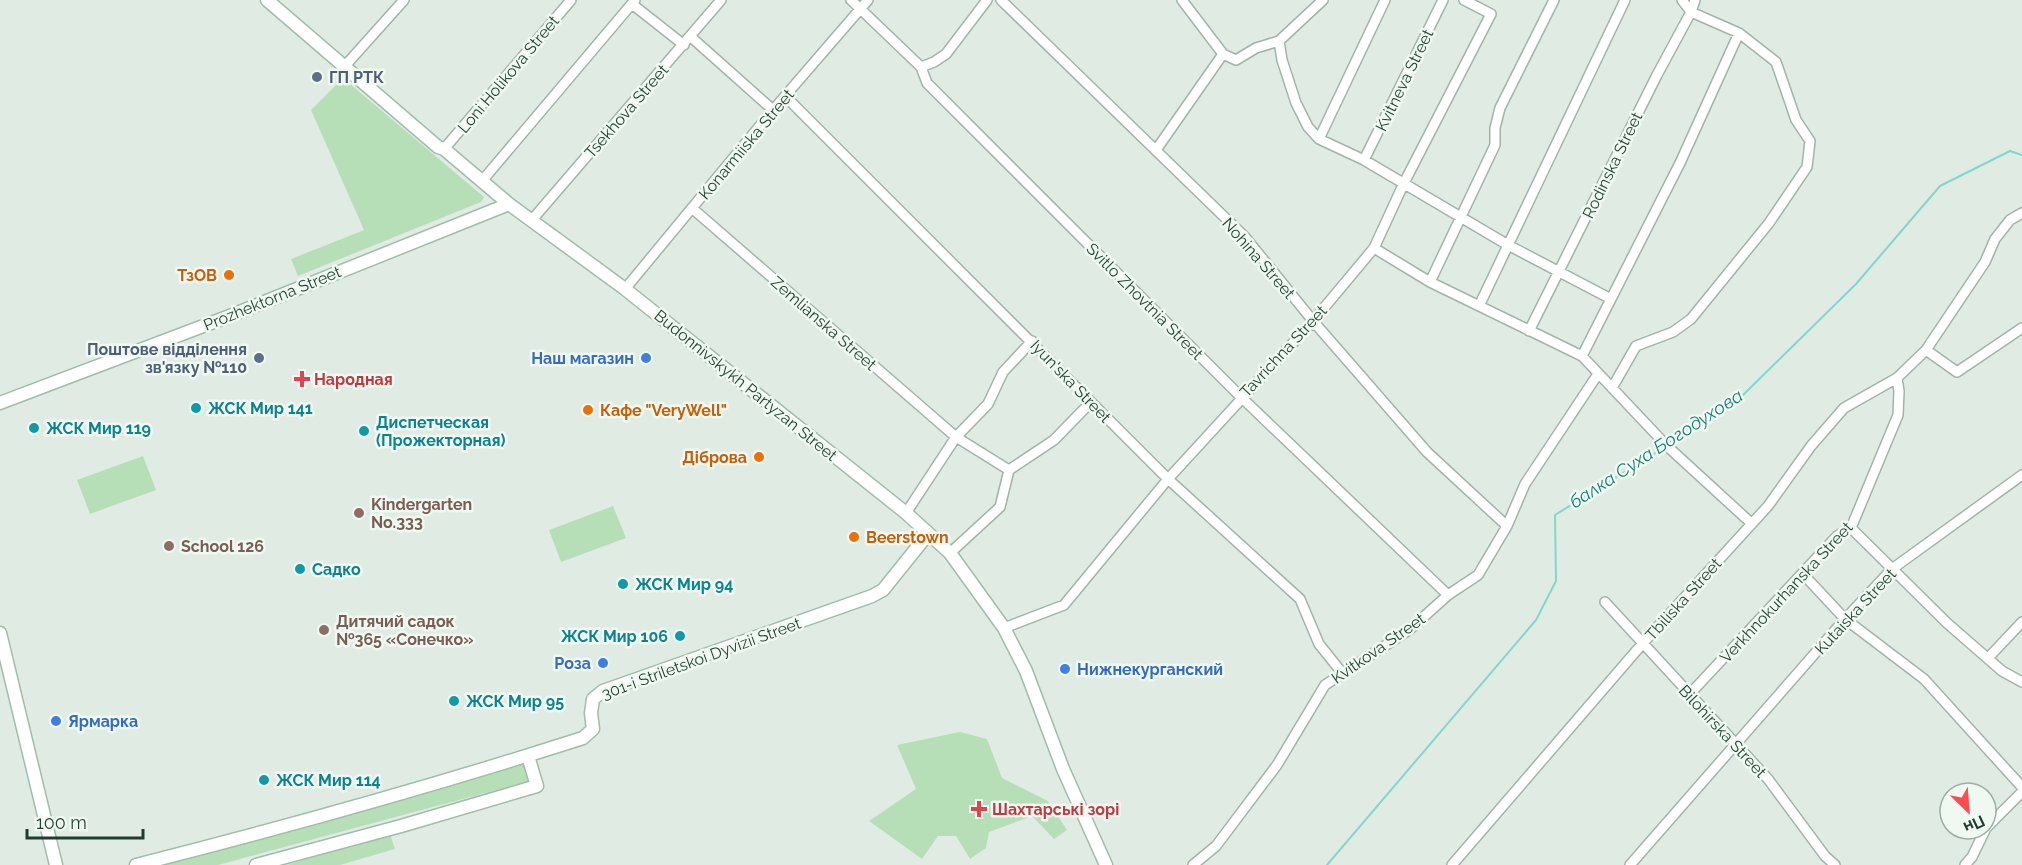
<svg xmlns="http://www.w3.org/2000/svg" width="2022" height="865" viewBox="0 0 2022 865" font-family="Raleway,sans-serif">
  <rect width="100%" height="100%" fill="#e0ece3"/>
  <path fill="#b7dfb7" d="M343 78 484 197 481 202 298 276 291 259 364 230 311 110Z
    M143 456 156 490 90 514 77 480Z
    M613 506 626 538 561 562 549 530Z
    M960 732 987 739 1002 778 1048 801 1067 830 1054 839 1032 816 989 832 986 848 970 859 956 836H938L922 859 869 821 916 789 897 745Z
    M524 763 529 781 218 865H148Z
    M390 834 395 849 340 865H287Z"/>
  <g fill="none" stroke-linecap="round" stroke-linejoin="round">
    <path stroke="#83d6cb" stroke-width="2" d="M1670 444 1740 398 1856 284 1940 186 2010 151 2022 155
      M1327 865 1536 620 1556 581 1555 515 1665 447"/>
    <g stroke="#a2b4a9" stroke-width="12">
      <path id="street" d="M851 0 921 67 927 83 1241 397 1448 595
        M1001 0 1245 237 1313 321 1427 452 1507 526
        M1182 0 1223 54
        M632 4 684 45
        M691 37 773 110
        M1279 41 1282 60 1296 103 1308 127 1319 139 1364 160 1508 245 1611 299
        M344 67 404 0
        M921 67 934 62 946 54 987 0
        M785 96 1168 479 1300 599 1319 644 1343 674
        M1319 139 1385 0
        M444 149 571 0
        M1156 150 1223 54 1236 60 1256 48 1279 41 1323 0
        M1364 160 1443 0
        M482 181 635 0
        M693 209 956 437 1009 470
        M531 221 721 0
        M1374 248 1430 282 1582 356 1667 446 1751 523
        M1430 282 1495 145V128L1500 108 1554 0
        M625 289 773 110 868 0
        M1479 306 1625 0
        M1529 331 1657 75 1691 12 1695 0
        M1926 350 1985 262 1995 239 2010 220 2022 213
        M1582 356 1680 163 1739 33
        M1612 388 1636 346 1673 332 1691 319 1769 223 1807 167 1810 141 1796 120 1776 62 1739 33 1691 12 1682 0
        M906 513 956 437 988 404 1003 372 1032 341
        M1851 528 1947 623 2002 671 2022 682
        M950 553 1000 507 1009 470 1054 440 1090 403
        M1803 574 1845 619 1924 679 2022 787
        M1605 602 1768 779 1825 856 1835 865
        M1004 628 1064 605 1168 479 1313 321 1374 248 1404 183 1491 14 1464 0
        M1988 658 2022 622
        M1689 695 1837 536 1851 528 1898 415 1899 391 1897 378
        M1193 865 1216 846 1277 765 1325 685 1409 630 1448 595 1478 575 1507 526 1525 484 1598 374
        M1452 865 1643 643 1768 506 1811 446 1844 408 1897 378 1926 350 1957 372 2022 328
        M1630 865 1845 619 1892 569 2022 475
        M1965 865 1972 857 1986 828 2022 792"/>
    </g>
    <g stroke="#a0bcaa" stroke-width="15">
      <path id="secondary" d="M267 0 438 147 444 149 509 204 625 289 906 513 950 553 1004 628 1026 671 1063 769 1106 865
        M0 403 227 317 509 204
        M0 633 56 865
        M136 865C286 827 436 785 583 738L593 729 591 713 593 699 603 691 872 596 883 590 928 534
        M256 865 401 826 537 786 528 756"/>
    </g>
    <use href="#street" stroke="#fff" stroke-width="9"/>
    <use href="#secondary" stroke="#fff" stroke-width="12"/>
  </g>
  <g fill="#5c6f8a" stroke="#f0f8f2" stroke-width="2">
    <circle cx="317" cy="77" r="6"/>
    <circle cx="259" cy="358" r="6"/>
  </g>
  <g fill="#e8710a" stroke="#f0f8f2" stroke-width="2">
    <circle cx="229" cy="275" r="6"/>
    <circle cx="588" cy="410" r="6"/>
    <circle cx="759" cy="457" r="6"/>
    <circle cx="854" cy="537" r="6"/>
  </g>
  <g fill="#3f7fe0" stroke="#f0f8f2" stroke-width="2">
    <circle cx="646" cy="358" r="6"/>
    <circle cx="603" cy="663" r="6"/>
    <circle cx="1065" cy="669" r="6"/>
    <circle cx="56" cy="721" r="6"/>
  </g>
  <g fill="#e0444e" stroke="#f0f8f2" stroke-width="2">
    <path d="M299 370h6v6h6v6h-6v6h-6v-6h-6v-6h6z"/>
    <path d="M976 800h6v6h6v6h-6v6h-6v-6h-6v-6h6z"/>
  </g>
  <g fill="#0f9aa8" stroke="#f0f8f2" stroke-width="2">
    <circle cx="196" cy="408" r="6"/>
    <circle cx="34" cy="428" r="6"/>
    <circle cx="364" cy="431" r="6"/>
    <circle cx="300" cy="569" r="6"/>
    <circle cx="623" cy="584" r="6"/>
    <circle cx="680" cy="636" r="6"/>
    <circle cx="454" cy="701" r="6"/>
    <circle cx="264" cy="780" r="6"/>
  </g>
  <g fill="#8d6e63" stroke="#f0f8f2" stroke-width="2">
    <circle cx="359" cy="513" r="6"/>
    <circle cx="169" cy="546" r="6"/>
    <circle cx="324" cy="630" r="6"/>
  </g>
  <g text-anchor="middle" stroke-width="5" stroke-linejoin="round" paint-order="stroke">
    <g font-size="16" fill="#1f3e2d" stroke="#f0f8f2">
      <text transform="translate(508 74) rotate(-50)" y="6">Loni Holikova Street</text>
      <text transform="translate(1404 80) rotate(-64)" y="6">Kvitneva Street</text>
      <text transform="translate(626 111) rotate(-49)" y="6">Tsekhova Street</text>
      <text transform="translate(746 144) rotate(-50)" y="6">Konarmiiska Street</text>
      <text transform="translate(1612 165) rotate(-64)" y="6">Rodinska Street</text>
      <text transform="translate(1259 258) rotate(49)" y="6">Nohina Street</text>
      <text transform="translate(272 298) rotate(-22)" y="6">Prozhektorna Street</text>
      <text transform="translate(1145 301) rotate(45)" y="6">Svitlo Zhovtnia Street</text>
      <text transform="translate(824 323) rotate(41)" y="6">Zemlianska Street</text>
      <text transform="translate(1283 351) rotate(-47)" y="6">Tavrichna Street</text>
      <text transform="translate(1071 381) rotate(46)" y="6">Iyun'ska Street</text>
      <text transform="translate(746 385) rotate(39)" y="6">Budonnivskykh Partyzan Street</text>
      <text transform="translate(1786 592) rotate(-47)" y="6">Verkhnokurhanska Street</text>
      <text transform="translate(1683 599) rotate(-48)" y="6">Tbiliska Street</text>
      <text transform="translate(1855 611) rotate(-47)" y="6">Kutaiska Street</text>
      <text transform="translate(1378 648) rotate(-35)" y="6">Kvitkova Street</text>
      <text transform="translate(701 658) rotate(-20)" y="6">301-i Striletskoi Dyvizii Street</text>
      <text transform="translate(1723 731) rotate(47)" y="6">Bilohirska Street</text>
    </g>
    <g font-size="16" font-weight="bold" fill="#4e5e75" stroke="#f0f8f2" text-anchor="start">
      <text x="329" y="83">ГП РТК</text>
      <text x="247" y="355" text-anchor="end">Поштове відділення<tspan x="247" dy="18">зв'язку №110</tspan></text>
    </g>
    <g font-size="16" font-weight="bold" fill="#c56008" stroke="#f0f8f2" text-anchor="end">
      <text x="217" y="281">ТзОВ</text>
      <text x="600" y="416" text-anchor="start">Кафе "VeryWell"</text>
      <text x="747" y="463">Діброва</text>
      <text x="866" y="543" text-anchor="start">Beerstown</text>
    </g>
    <g font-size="16" font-weight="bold" fill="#366cbe" stroke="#f0f8f2" text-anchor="end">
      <text x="634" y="364">Наш магазин</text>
      <text x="591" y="669">Роза</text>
      <text x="1077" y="675" text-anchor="start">Нижнекурганский</text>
      <text x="68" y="727" text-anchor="start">Ярмарка</text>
    </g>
    <g font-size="16" font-weight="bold" fill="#be3a42" stroke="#f0f8f2" text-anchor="start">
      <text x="314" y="385">Народная</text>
      <text x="992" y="815">Шахтарські зорі</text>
    </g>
    <g font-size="16" font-weight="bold" fill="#0d838f" stroke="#f0f8f2" text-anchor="start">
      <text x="208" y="414">ЖСК Мир 141</text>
      <text x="376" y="428">Диспетческая<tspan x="376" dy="18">(Прожекторная)</tspan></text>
      <text x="46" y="434">ЖСК Мир 119</text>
      <text x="312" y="575">Садко</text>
      <text x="635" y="590">ЖСК Мир 94</text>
      <text x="668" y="642" text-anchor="end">ЖСК Мир 106</text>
      <text x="466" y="707">ЖСК Мир 95</text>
      <text x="276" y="786">ЖСК Мир 114</text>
    </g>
    <g font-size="16" font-weight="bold" fill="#785e54" stroke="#f0f8f2" text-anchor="start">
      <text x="371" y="510">Kindergarten<tspan x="371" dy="18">No.333</tspan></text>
      <text x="181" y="552">School 126</text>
      <text x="336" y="627">Дитячий садок<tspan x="336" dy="18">№365 «Сонечко»</tspan></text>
    </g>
    <g font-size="18" font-style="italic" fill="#157e72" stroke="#f0f8f2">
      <text transform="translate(1656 449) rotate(-33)" y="6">балка Суха Богодухова</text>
    </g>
  </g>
  <g transform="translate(1968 811) rotate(155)"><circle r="28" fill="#f0f8f2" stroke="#9caea3" stroke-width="1.5"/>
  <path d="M0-4.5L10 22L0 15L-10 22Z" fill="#fd4d53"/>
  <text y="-9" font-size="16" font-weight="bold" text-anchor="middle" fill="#1f3e2d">Пн</text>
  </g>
  <path d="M27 829v9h116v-9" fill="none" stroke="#1f3e2d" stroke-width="3"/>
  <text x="36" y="829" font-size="18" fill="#1f3e2d" stroke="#f0f8f2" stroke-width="4.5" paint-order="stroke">100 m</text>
</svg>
